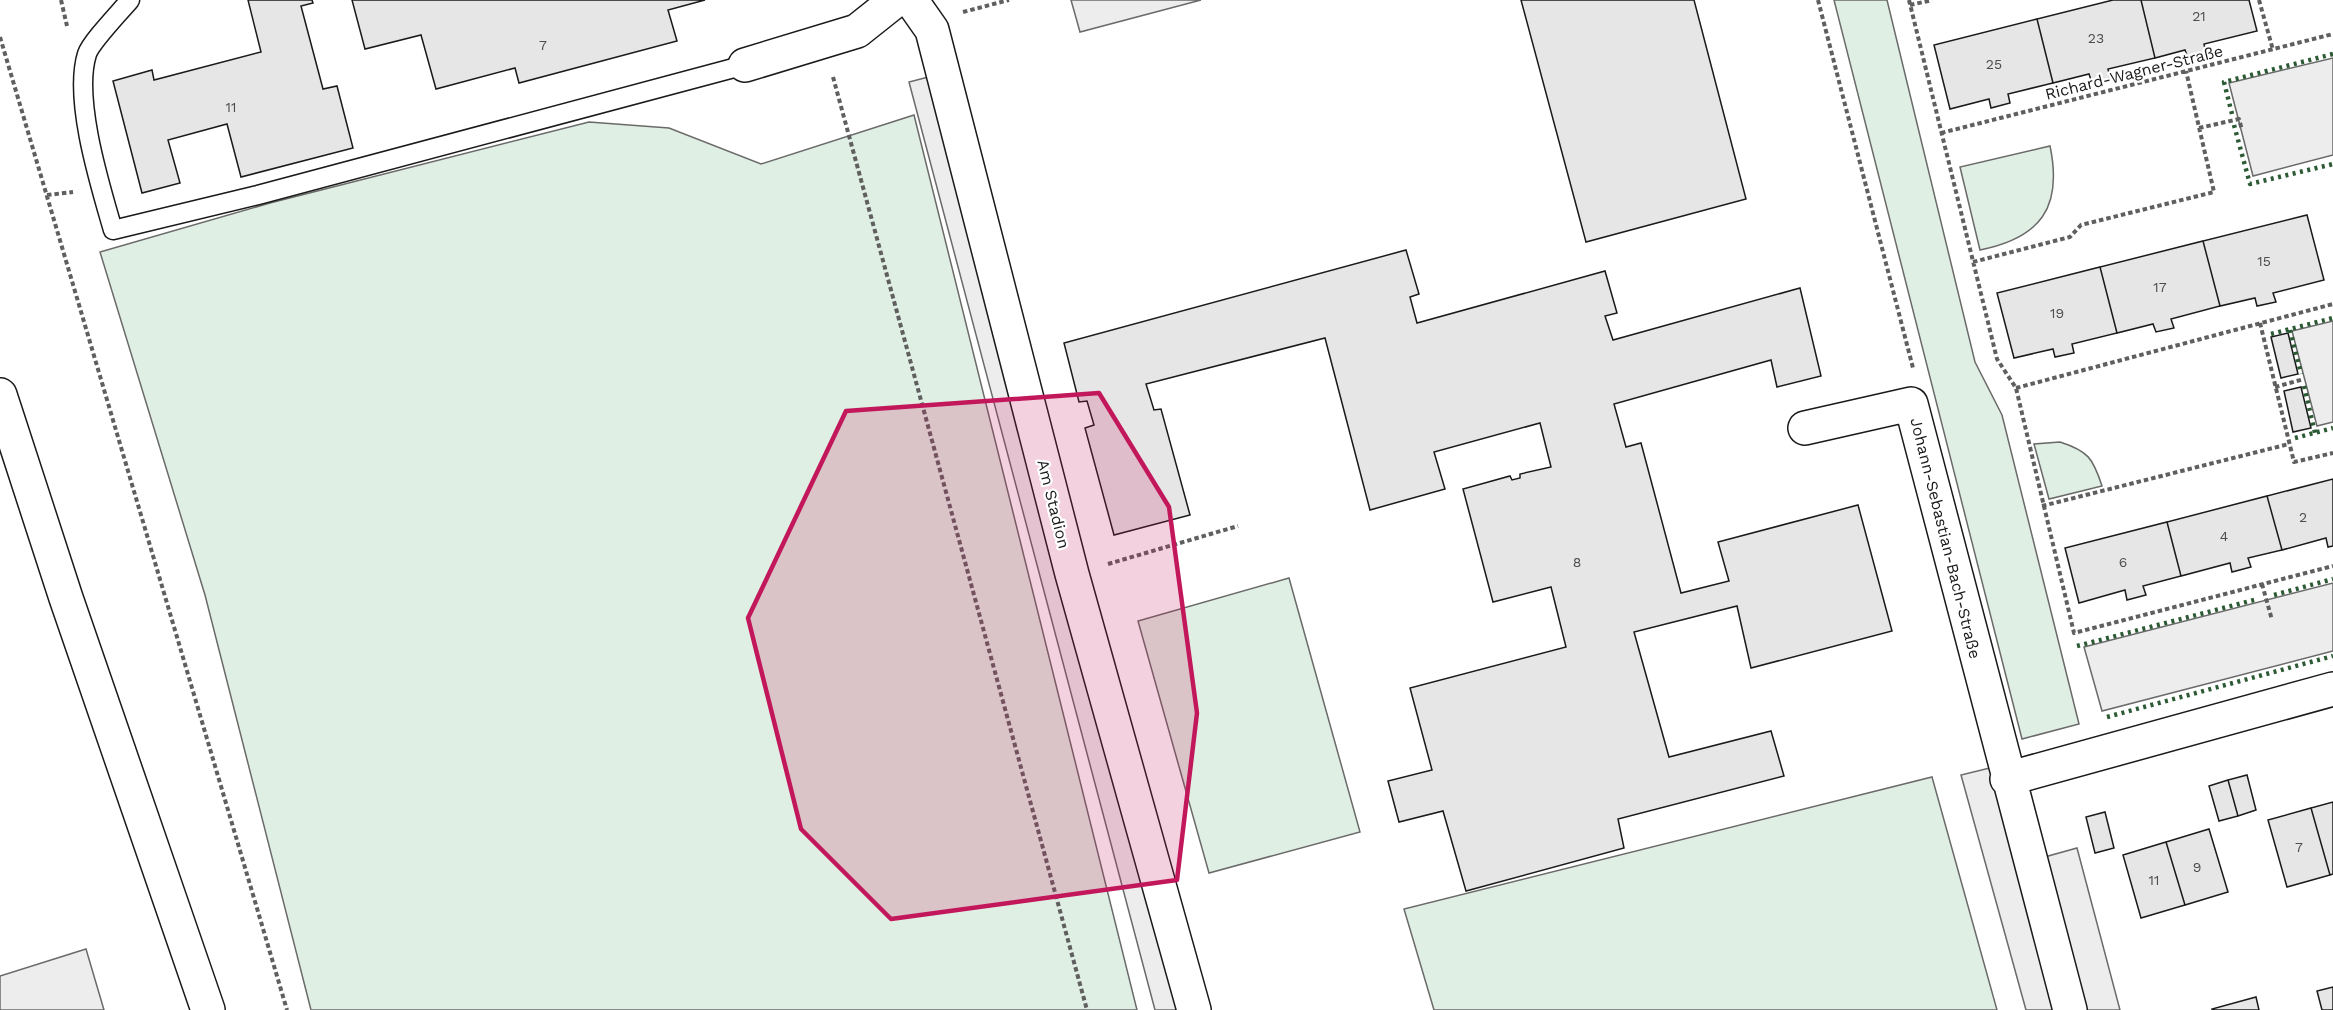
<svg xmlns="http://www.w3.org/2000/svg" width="2333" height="1010" viewBox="0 0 2333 1010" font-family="'Work Sans',sans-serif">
  <rect width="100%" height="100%" fill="#fff"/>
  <path fill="#e0efe3" stroke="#6a6a6a" stroke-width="1.5" d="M1834 0H1887L1975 362 2002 415 2079 724 2022 739Z
    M914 115 1137 1010H311L205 595 100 252 270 203 589 122 669 128 761 164Z
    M2050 146C2063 208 2040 238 1980 250L1960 167Z
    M2060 442C2088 451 2093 458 2102 486L2049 499 2034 444Z
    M1289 578 1360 832 1209 873 1138 621Z
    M1932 777 1997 1010H1434L1404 909Z"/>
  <path fill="#ededed" stroke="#6a6a6a" stroke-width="1.5" d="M1071 0H1201L1080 32Z
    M2333 58V155L2253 176 2229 83Z
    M940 74 1188 1010H1155L909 82Z
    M2333 321V422L2317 426 2292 331Z
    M2333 583V651L2102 711 2084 647Z
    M2014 762 2041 858 2077 848 2120 1010H2026L1961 775Z
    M86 949 104 1010H0V976Z"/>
  <path fill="#e6e6e6" stroke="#1a1a1a" stroke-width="1.5" d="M248 0H312L313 3 301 6 323 89 337 86 353 148 241 177 227 124 168 140 180 183 142 193 113 81 152 70 154 80 261 52Z
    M352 0H705L668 10 677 41 519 83 515 68 436 89 421 35 365 49Z
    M1521 0H1694L1746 199 1586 242Z
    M2113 0H2141L2155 58 2108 69 2110 78 2092 83 2089 74 2053 83 2037 19Z
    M2141 0H2249L2257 31 2204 44 2206 54 2188 58 2185 50 2155 58Z
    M2037 19 2053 83 2008 94 2010 103 1991 108 1989 99 1950 109 1934 45Z
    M2307 215 2324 280 2273 293 2276 302 2257 306 2255 298 2220 306 2203 241Z
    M2203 241 2220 306 2171 319 2174 328 2156 332 2153 324 2117 333 2100 267Z
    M1406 250 1419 294 1410 297 1417 323 1605 271 1617 313 1605 316 1613 340 1800 288 1821 376 1777 387 1771 360 1614 404 1626 447 1641 443 1681 593 1729 581 1718 542 1858 505 1892 631 1751 668 1737 606 1634 632 1669 757 1771 731 1784 776 1618 819 1624 848 1466 891 1443 811 1399 822 1388 781 1432 770 1410 688 1566 647 1551 587 1493 602 1463 489 1510 476 1512 480 1520 478V474L1551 467 1540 423 1434 452 1445 489 1370 510 1325 338 1146 384 1154 410 1161 409 1190 515 1114 535 1085 428 1094 425 1087 401 1079 402 1064 343Z
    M2100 267 2117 333 2072 344 2074 353 2055 357 2053 349 2014 358 1997 293Z
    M2288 333 2298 374 2281 378 2271 337Z
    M2301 387 2311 428 2293 432 2284 391Z
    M2333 479V546L2328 547 2326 538 2282 550 2267 496Z
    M2267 496 2282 550 2248 558 2251 567 2232 572 2230 563 2181 576 2167 522Z
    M2167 522 2181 576 2143 586 2146 595 2127 600 2125 590 2079 603 2065 548Z
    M2247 775 2256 810 2238 816 2228 780Z
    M2228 780 2238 816 2219 821 2209 786Z
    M2333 802V874L2330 875 2311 808Z
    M2311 808 2330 875 2287 887 2268 820Z
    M2105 812 2114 848 2095 853 2086 817Z
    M2209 829 2228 892 2185 905 2166 842Z
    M2166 842 2185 905 2141 918 2123 855Z
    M2333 987V1010H2322L2317 991Z
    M2256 997 2259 1010H2212V1009Z"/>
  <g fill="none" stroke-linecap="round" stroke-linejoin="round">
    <g stroke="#1a1a1a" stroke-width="21">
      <path id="service" d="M130 0C120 12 91 42 87 54 73 99 100 185 113 230L258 195 745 65"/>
    </g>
    <g stroke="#1a1a1a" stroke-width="36">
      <path id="minor" d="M911 0 932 30 1072 574 1194 1010
        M745 65 857 31 896 0
        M1805 428 1911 404 2070 1010
        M2007 779 2333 689"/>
    </g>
    <g stroke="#1a1a1a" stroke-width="36">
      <path id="secondary" d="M0 395 66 598 208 1010"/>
    </g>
    <path stroke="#5f5f5f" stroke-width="4" stroke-dasharray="4.5 3" stroke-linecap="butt" d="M61 0 67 26
      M1818 0 1913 368
      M1909 0 1997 359 2016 388 2074 633 2333 566
      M2259 0 2273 50
      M1910 5 1932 0
      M963 12 1009 0
      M0 37 287 1010
      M833 77 1087 1010
      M2199 128 2239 119 2242 130
      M1941 133 2333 34
      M47 195 73 192
      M1973 262 2070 237 2081 225 2214 192 2186 71
      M2260 323 2294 462 2333 453
      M2275 387 2304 379
      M2016 388 2333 304
      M2042 506 2289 444
      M1108 564 1238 526
      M2262 584 2272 620"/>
    <use href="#service" stroke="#fff" stroke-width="18"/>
    <use href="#minor" stroke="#fff" stroke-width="33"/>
    <use href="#secondary" stroke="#fff" stroke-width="33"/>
    <path stroke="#2b5a34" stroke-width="4.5" stroke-dasharray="3 4.5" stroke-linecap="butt" d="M2232 114 2224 82 2333 54
      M2234 125 2250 184 2333 164
      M2290 330 2301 374
      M2271 334 2333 318
      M2304 386 2315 433
      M2295 438 2333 428
      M2274 595 2333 579
      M2077 646 2258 599
      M2107 717 2333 656"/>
  </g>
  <path fill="#c2185b" fill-opacity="0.2" stroke="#c2185b" stroke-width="4.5" stroke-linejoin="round" d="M1099 393 1169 507 1197 713 1177 880 891 919 801 829 748 618 846 411Z"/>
  <g text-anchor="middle" stroke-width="4.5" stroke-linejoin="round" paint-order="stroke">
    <g font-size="14" fill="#4d4d4d">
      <text x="2199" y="21">21</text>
      <text x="2096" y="43">23</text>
      <text x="543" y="50">7</text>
      <text x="1994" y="69">25</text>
      <text x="231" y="112">11</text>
      <text x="2264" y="266">15</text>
      <text x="2160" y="292">17</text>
      <text x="2057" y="318">19</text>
      <text x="2303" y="522">2</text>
      <text x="2224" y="541">4</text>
      <text x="1577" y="567">8</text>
      <text x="2123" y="567">6</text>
      <text x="2299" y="852">7</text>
      <text x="2197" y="872">9</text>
      <text x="2154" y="885">11</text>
    </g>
    <g font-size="16" fill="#1a1a1a" stroke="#fff">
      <text transform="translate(2134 72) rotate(-14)" y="6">Richard-Wagner-Straße</text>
      <text transform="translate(1054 504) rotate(76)" y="6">Am Stadion</text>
      <text transform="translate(1946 538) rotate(76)" y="6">Johann-Sebastian-Bach-Straße</text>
    </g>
  </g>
</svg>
